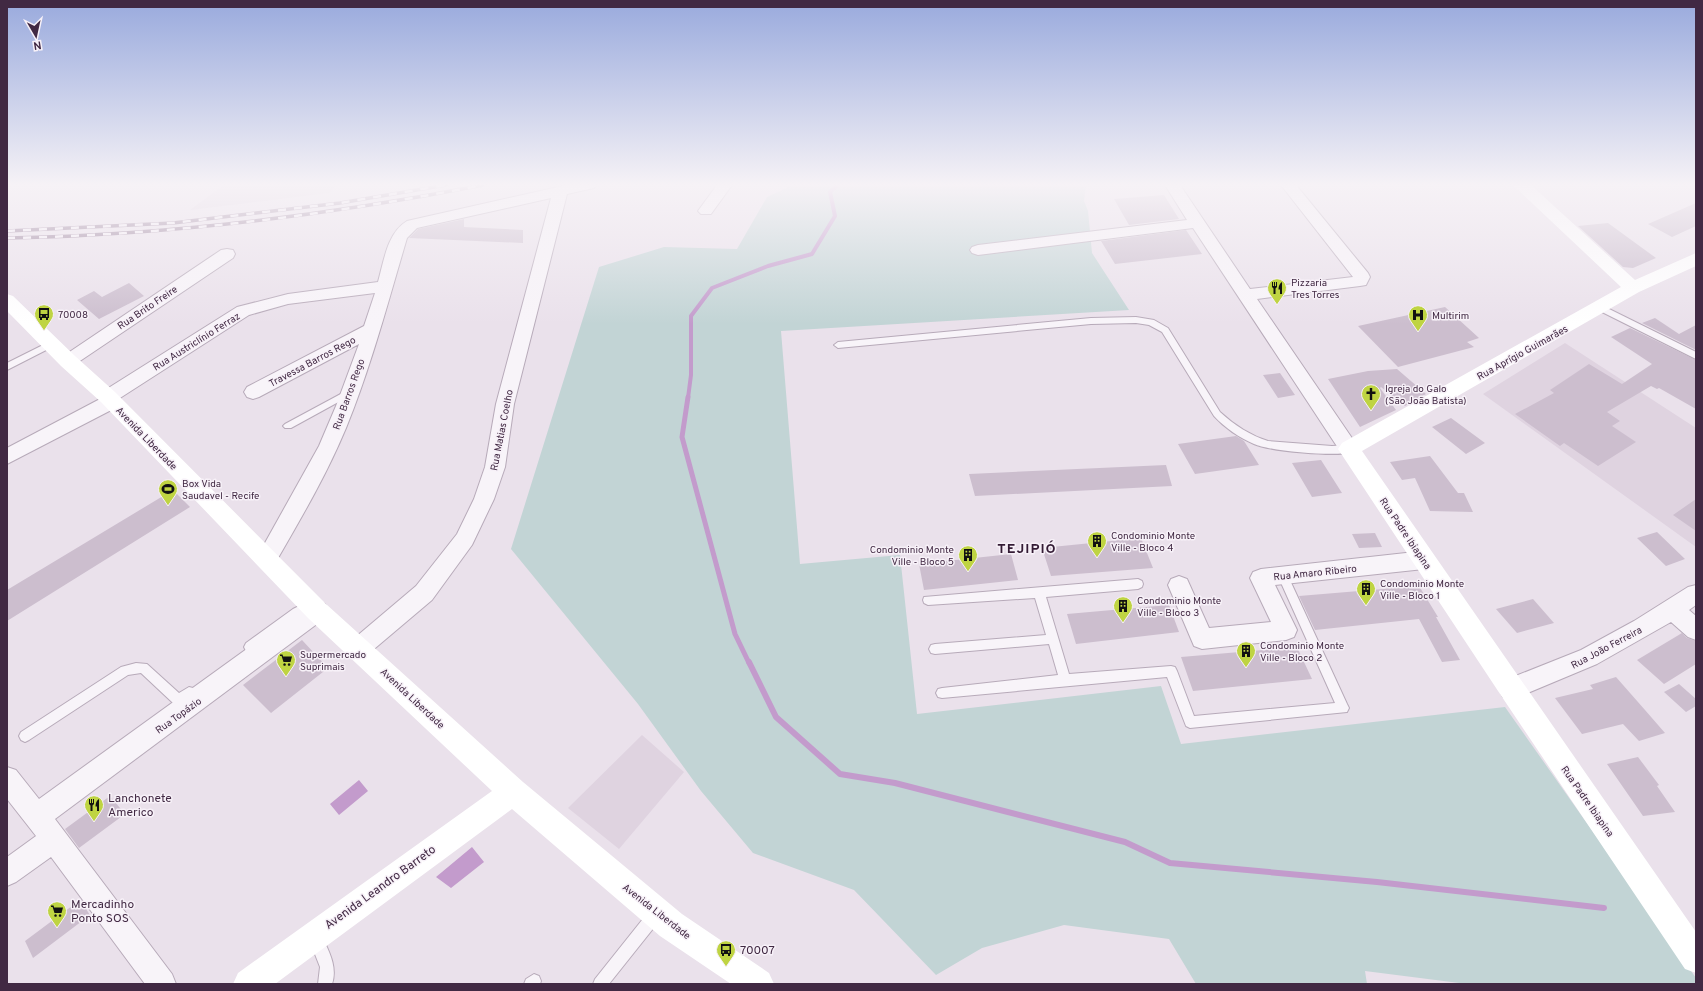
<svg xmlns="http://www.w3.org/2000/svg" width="1703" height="991" viewBox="0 0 1703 991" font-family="Overpass,sans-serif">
  <rect width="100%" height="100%" fill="#eae1eb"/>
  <path fill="#dfd3e0" d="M224 185H337L329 193 190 210Z
    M1565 343 1696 428V547L1483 394Z
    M642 735 684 772 619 849 568 808Z"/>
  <path fill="#c2d4d5" d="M793 185H1086L1084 201 1088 211 1092 253 1129 310 781 331 800 564 900 555 917 714 1161 686 1181 744 1505 707 1696 978V984H1467L1365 971 1367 984H1196L1169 939 1064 925 982 948 936 975 854 890 753 853 701 791 638 704 511 549 599 267 664 247 737 249 767 197Z"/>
  <path fill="#c39bcc" d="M359 780 368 791 339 815 330 804Z
    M472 847 484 862 451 888 436 877Z"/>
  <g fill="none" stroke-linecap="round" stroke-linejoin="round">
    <path stroke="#c39bcc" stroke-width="4" d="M688 398 691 375V316L712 288 768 266 812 254 835 216 830 192 838 185"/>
    <path stroke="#c39bcc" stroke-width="5" d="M688 397 682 437 735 634 749 663"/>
    <path stroke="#c39bcc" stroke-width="6" d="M749 662 776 717 840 774 895 783 1125 842 1170 863 1377 882 1604 908"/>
  </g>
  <path fill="#ccbece" d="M1164 195 1179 219 1129 225 1114 199Z
    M1696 203V226L1672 237 1648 224Z
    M464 219V227L523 230V243L409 238 418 229Z
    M1608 223 1656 258 1633 268 1623 267 1578 226Z
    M1186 230 1202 254 1115 264 1101 241Z
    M129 283 144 296 99 319 77 300 94 291 102 297Z
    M1445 307 1479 338 1467 342 1474 347 1398 367 1358 326Z
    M1655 318 1679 334 1696 325V350L1642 323Z
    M1630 328 1696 360V409L1659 388 1657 389 1651 386 1607 412 1620 421 1612 426 1636 442 1598 466 1564 443 1560 446 1515 414 1554 393 1550 390 1589 364 1622 384 1652 364 1611 337Z
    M1397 369 1426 394 1405 406 1381 387 1380 388 1396 410 1360 427 1328 379 1368 371Z
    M1280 373 1295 395 1278 398 1263 375Z
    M1451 418 1485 443 1466 454 1432 427Z
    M1236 436 1244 441 1259 465 1195 474 1178 444Z
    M1430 456 1458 493H1464L1473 512 1430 511 1415 478 1402 480 1390 462Z
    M1321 460 1342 493 1312 497 1292 463Z
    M1166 465 1172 486 975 496 969 474Z
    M173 490 190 507 7 621V590Z
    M1696 499V531L1673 515Z
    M1657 532 1685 559 1666 566 1637 538Z
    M1375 533 1382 547 1359 548 1352 534Z
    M1141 538 1153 568 1051 576 1042 548Z
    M1011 554 1018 580 924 590 919 564Z
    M1419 586 1438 617H1436L1460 660 1442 662 1419 619 1315 630 1299 596Z
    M1533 599 1554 623 1517 633 1496 609Z
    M1169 605 1179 632 1076 644 1067 614Z
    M1682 633 1687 638 1696 641V664L1664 684 1637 660Z
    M302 640 328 668 271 713 243 685Z
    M1297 647 1312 679 1193 691 1181 657Z
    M1616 677 1645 710 1665 733 1639 741 1623 724 1582 734 1555 698 1593 689 1590 685Z
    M1679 684 1696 699V706L1686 712 1664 692Z
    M1638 757 1659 785 1657 786 1675 812 1643 816 1607 764Z
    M110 796 125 814 79 848 65 829Z
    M80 900 90 915 33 958 25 941Z"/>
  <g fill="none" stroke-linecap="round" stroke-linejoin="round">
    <g stroke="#b7aab9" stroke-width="2">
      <path id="lane" d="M1601 305 1696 352V359L1598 310 1597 308Z
        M1136 317 1154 320 1168 328 1220 412C1233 424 1251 436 1268 441L1332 446 1349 445 1354 449 1352 452C1336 457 1269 451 1254 444 1240 438 1225 428 1214 416L1162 332 1149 325 1136 323 1091 324 838 348 834 345 838 342 1091 318Z
        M51 341 55 344 54 346 7 370V363Z
        M350 389 353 390 355 392 353 394 291 428H285L283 426 285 424Z
        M1283 572 1287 573 1288 576 1347 704 1349 708 1347 712 1190 728 1186 726 1167 677 942 698 938 697 936 693 938 689 942 688 1058 675 1049 644 935 654 931 653 929 649 931 645 935 644 1046 635 1035 598 928 605 924 603 923 600 924 597 1138 579 1142 581 1143 584 1142 587 1138 589 1046 597 1069 674 1171 666 1175 667 1177 671 1194 716 1335 703 1278 576 1279 573Z
        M311 600 315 602 316 605 315 608 301 615 254 651 250 652 246 651 244 647 246 643 293 609Z
        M136 663 147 664 179 693 189 687 193 688 195 692C191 700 181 706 173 703L141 673 128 675 29 740 25 742 21 740 19 736 21 732 121 667Z
        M655 908 660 910 662 915 660 920 609 984H593L595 979 650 910Z
        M316 932 321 934C328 950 338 966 332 984H318L320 967 309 939 311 934Z
        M534 974 539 976 541 981 540 984H524L526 979Z"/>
    </g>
    <g stroke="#b7aab9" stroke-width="2">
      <path id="street" d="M567 185H596L594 188 567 194 514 404 505 467 494 499 472 545 432 600 367 655 359 658 351 655 348 648 351 641 416 586 457 534 474 499 485 467 496 404 551 198 417 228 407 238C388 302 371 367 346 428 326 476 300 520 274 565L267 568 260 565 256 559 319 446 336 406 359 344 259 397 253 399 247 397 244 392 247 387 364 326 375 293 288 304 249 315 120 398 121 401 119 406 7 464V448L100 399 99 397 102 392 237 307 288 294 378 282C384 261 387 233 407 221Z
        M717 185H732L711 214H701L698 211Z
        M1165 185H1180L1250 289 1353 277 1281 185H1296L1368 273 1370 277 1366 285 1360 286 1257 299 1356 444 1359 449 1356 454 1349 456 1342 454 1193 228 978 255 972 253 970 250 972 247 978 245 1187 220Z
        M227 249 233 250 235 254 233 258 74 365 68 367 62 365 59 361 62 357 221 250Z
        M1424 551 1431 554 1435 560 1431 566 1424 569 1275 585 1297 630 1294 637 1286 640 1202 649 1194 646 1168 585 1171 579 1179 576 1187 579 1209 628 1271 622 1250 578 1253 572 1261 569Z
        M1696 585V605L1689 610 1696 616V640L1688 637 1671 622 1597 664 1511 700 1503 697 1499 689 1503 681 1581 650 1634 621 1688 587Z
        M317 601 325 604 328 611 325 618 55 819 172 974 176 984H145L51 857 16 882 7 886V857L36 836 7 799V767L16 770 39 799 309 604Z"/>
    </g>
    <use href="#lane" fill="#f8f4f9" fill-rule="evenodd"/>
    <use href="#street" fill="#f8f4f9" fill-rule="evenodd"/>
    <path fill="#fff" fill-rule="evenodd" d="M1513 185H1531L1635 280 1696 253V266L1639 292 1362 451 1696 932V973L1685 969 1502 697 1338 449 1342 443 1621 287Z
      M7 294 13 296 75 356 115 392 326 604 523 782 682 914 769 973 774 984H731L660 936 512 809 275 984H233L238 973 492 791 308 618 101 402 61 366 7 311Z"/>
    <g stroke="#937a95" stroke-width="3.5">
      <path id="rail" d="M7 231 173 223 340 203 446 185
        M7 238C170 235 324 216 483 185"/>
    </g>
    <use href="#rail" stroke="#f7f1f8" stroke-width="2.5" stroke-dasharray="8" stroke-linecap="butt"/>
  </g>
  <linearGradient id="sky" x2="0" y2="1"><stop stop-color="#9ad"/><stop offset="0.57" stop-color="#f6f2f6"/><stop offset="1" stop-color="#f6f2f6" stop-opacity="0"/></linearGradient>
  <rect width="1703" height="324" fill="url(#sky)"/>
  <defs>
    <g id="restaurant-pin" transform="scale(1)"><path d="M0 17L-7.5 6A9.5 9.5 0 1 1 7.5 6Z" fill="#bfd442" stroke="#f7f1f8"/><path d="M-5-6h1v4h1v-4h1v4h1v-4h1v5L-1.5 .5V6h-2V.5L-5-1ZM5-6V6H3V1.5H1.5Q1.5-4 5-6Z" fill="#111"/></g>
    <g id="bus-pin" transform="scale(1)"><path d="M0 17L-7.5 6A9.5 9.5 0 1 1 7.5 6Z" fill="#bfd442" stroke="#f7f1f8"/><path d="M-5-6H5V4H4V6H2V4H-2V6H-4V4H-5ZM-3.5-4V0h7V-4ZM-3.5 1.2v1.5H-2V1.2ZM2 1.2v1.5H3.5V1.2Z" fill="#111"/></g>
    <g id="hospital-pin" transform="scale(1)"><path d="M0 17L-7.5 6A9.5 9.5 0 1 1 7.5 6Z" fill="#bfd442" stroke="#f7f1f8"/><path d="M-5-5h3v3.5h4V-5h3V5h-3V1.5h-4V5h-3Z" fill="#111"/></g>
    <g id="church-pin" transform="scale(1)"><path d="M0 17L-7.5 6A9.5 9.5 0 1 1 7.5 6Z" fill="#bfd442" stroke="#f7f1f8"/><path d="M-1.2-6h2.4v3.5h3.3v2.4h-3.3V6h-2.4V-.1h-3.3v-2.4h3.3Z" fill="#111"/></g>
    <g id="stadium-pin" transform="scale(1)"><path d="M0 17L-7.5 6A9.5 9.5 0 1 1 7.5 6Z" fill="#bfd442" stroke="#f7f1f8"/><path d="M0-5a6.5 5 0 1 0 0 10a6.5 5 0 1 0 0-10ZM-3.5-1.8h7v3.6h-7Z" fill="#111"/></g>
    <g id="building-pin" transform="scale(1)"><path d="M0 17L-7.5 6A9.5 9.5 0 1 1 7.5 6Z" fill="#bfd442" stroke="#f7f1f8"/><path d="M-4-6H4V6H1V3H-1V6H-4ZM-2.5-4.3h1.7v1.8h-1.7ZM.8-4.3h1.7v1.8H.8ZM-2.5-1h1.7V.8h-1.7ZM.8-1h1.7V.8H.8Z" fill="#111"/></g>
    <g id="supermarket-pin" transform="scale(1)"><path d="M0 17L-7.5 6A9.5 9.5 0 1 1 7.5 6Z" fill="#bfd442" stroke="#f7f1f8"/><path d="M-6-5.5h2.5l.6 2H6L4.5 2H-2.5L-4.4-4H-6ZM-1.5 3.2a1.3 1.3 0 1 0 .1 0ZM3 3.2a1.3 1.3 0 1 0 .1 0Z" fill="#111"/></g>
  </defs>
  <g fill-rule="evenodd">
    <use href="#restaurant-pin" x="1277" y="288"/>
    <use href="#bus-pin" x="44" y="314"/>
    <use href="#hospital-pin" x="1418" y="315"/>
    <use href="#church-pin" x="1371" y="394"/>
    <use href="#stadium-pin" x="168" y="489"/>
    <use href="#building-pin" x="1097" y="541"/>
    <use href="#building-pin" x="968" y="555"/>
    <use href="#building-pin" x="1366" y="589"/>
    <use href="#building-pin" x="1123" y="606"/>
    <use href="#building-pin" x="1246" y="651"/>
    <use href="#supermarket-pin" x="286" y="660"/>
    <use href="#restaurant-pin" x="94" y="805"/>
    <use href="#supermarket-pin" x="57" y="911"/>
    <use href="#bus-pin" x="726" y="950"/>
  </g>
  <g text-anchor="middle" stroke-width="3" stroke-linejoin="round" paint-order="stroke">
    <g font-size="10" fill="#412943" stroke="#f7f1f8" text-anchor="start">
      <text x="1291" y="286">Pizzaria<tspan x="1291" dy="12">Tres Torres</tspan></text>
      <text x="58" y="318">70008</text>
      <text x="1432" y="319">Multirim</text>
      <text x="1385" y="392">Igreja do Galo<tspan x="1385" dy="12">(São João Batista)</tspan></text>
      <text x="182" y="487">Box Vida<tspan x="182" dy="12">Saudavel - Recife</tspan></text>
      <text x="1111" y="539">Condominio Monte<tspan x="1111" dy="12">Ville - Bloco 4</tspan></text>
      <text x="954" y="553" text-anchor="end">Condominio Monte<tspan x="954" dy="12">Ville - Bloco 5</tspan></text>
      <text x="1380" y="587">Condominio Monte<tspan x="1380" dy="12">Ville - Bloco 1</tspan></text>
      <text x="1137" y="604">Condominio Monte<tspan x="1137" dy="12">Ville - Bloco 3</tspan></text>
      <text x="1260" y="649">Condominio Monte<tspan x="1260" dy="12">Ville - Bloco 2</tspan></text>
      <text x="300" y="658">Supermercado<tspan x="300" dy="12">Suprimais</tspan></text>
    </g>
    <g font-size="10" fill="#412943" stroke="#f7f1f8">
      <text transform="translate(147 307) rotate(-34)" y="4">Rua Brito Freire</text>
      <text transform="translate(196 341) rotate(-32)" y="4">Rua Austriclínio Ferraz</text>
      <text transform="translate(1522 352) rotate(-29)" y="4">Rua Aprígio Guimarães</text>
      <text transform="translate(312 361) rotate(-28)" y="4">Travessa Barros Rego</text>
      <text transform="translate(348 394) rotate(-70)" y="4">Rua Barros Rego</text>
      <text transform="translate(501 430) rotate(-79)" y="4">Rua Matias Coelho</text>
      <text transform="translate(147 438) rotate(46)" y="4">Avenida Liberdade</text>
      <text transform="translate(1406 533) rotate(56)" y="4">Rua Padre Ibiapina</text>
      <text transform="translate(1315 572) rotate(-6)" y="4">Rua Amaro Ribeiro</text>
      <text transform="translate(1606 647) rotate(-28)" y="4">Rua João Ferreira</text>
      <text transform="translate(413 698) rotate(43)" y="4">Avenida Liberdade</text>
      <text transform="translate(178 715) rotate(-36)" y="4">Rua Topázio</text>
      <text transform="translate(1588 801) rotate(55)" y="4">Rua Padre Ibiapina</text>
      <text transform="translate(657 911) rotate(38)" y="4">Avenida Liberdade</text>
    </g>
    <g font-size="12" fill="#412943" stroke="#f7f1f8" text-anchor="start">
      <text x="108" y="802">Lanchonete<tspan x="108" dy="14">Americo</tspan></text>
      <text x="71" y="908">Mercadinho<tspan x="71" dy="14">Ponto SOS</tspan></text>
      <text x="740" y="954">70007</text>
    </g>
    <g font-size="12" fill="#412943" stroke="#f7f1f8">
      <text transform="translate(380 887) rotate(-36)" y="4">Avenida Leandro Barreto</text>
    </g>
    <g font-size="14" font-weight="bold" letter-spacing="1" fill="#331b34" stroke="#f7f1f8">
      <text x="1027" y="553">TEJIPIÓ</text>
    </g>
  </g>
  <rect width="1703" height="991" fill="none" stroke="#412943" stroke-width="16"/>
  <g transform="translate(36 36) rotate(171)" stroke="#f7f1f8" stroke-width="3" paint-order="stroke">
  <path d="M0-3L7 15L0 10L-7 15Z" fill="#412943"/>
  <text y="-6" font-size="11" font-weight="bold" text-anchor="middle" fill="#412943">N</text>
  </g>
</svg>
